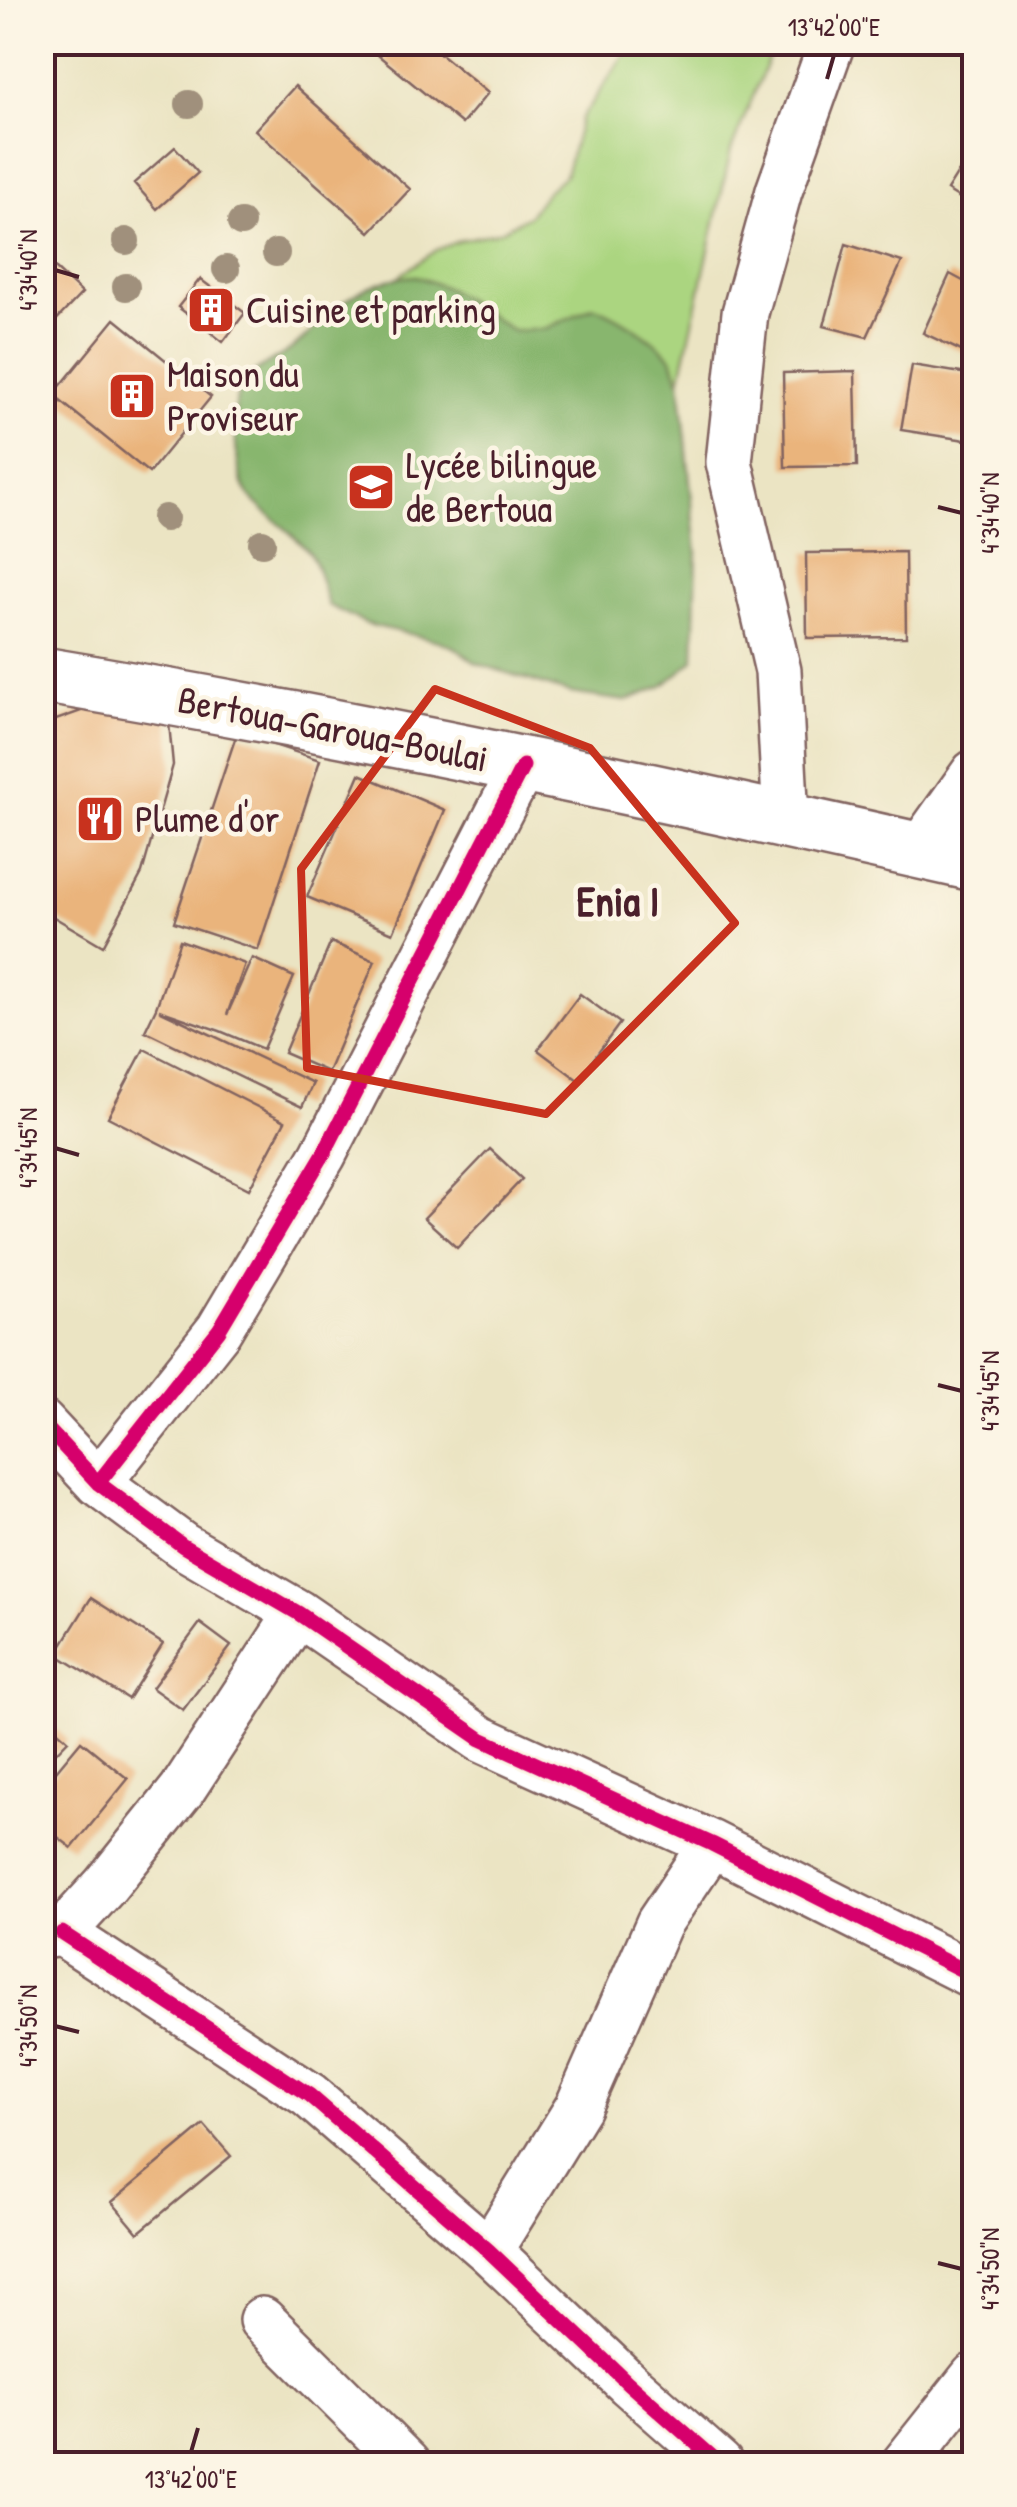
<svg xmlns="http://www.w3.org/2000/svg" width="1017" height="2507" viewBox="0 0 1017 2507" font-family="'Patrick Hand',sans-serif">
  <rect width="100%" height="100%" fill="#fcf5e5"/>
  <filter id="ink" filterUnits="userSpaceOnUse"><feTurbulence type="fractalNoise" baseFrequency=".01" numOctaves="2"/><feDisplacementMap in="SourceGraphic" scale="20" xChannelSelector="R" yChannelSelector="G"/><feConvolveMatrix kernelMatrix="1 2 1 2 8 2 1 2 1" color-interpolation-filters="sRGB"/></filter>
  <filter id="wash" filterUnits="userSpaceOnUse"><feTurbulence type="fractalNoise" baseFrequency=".0048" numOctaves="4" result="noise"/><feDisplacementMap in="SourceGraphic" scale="40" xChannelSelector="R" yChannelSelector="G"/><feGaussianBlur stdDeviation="2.25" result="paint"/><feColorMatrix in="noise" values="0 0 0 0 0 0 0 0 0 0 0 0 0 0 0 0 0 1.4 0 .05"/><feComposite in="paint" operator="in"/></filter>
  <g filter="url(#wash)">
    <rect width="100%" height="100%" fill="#ebe4c3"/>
    <path fill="#abd580" stroke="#7a7a56" stroke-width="2.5" d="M633 43H775L731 150 680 381 593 307 545 329 513 331 449 289 398 277 436 250 461 240 498 232 528 216 548 190 565 175 581 119Z"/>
    <path fill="#88b66e" stroke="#696a4c" stroke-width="2.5" d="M416 276 449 289 513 331 545 329 594 307C614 313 658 341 671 358 676 365 675 373 680 381L697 552 694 660 663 686 626 701 570 693 476 663 456 648 439 641 367 624 328 605C323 589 319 567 310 554 296 533 265 515 249 495 235 477 231 411 239 390 246 371 285 356 299 343 338 307 359 279 416 276Z"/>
    <g id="blocks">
      <path fill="#eab47c" d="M362 42H426L488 93 462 124Z
        M295 86 410 189 370 232 255 130Z
        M175 147 198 173 157 209 134 183Z
        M974 147V207L947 190Z
        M846 244 902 262 867 337 824 326Z
        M42 256 82 293 42 335Z
        M950 274 974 287V357L923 333Z
        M200 279 245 313 223 342 178 307Z
        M115 319 211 397 149 473 53 395Z
        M912 365 974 375V425L972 441 901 430Z
        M855 371 857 466 785 467 783 373Z
        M905 552 906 637 807 638 806 553Z
        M95 706 168 713 173 765 142 873 103 946 42 910V734L53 721Z
        M237 733 320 760 258 950 174 922Z
        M360 774 445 810 393 933 307 897Z
        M180 940 245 964 227 1015 252 958 294 977 263 1049 220 1031 159 1010 313 1083 302 1107 145 1031 156 1008Z
        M331 942 375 961 328 1072 284 1053Z
        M580 994 620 1023 578 1080 538 1050Z
        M144 1049 285 1121 249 1189 108 1117Z
        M490 1149 522 1179 457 1248 424 1218Z
        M91 1598 163 1644 128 1699 56 1654Z
        M200 1623 231 1646 183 1710 152 1688Z
        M42 1717 68 1740 42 1767Z
        M81 1741 128 1779 72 1848 42 1825V1788Z
        M204 2125 231 2156 138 2233 112 2202Z"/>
    </g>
  </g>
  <g filter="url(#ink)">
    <use href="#blocks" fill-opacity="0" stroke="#826460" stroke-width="2.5"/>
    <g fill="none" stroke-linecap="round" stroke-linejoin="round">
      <g stroke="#826460" stroke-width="50">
        <path id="minor" d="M786 820 778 671 729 462 745 313 779 191 832 42
          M919 850 974 773
          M42 1423 98 1483 183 1546 298 1613 481 1739 712 1844 974 1976
          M98 1483 219 1330 323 1155 523 766
          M62 1933 309 2095 489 2251 628 2383 720 2464
          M42 1936 62 1933 105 1886 182 1790 298 1613
          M489 2251 578 2107 659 1923 712 1844
          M262 2320 407 2464
          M904 2464 974 2376"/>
      </g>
      <g stroke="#826460" stroke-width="60">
        <path id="highway" d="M42 675C355 727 666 793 974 863"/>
      </g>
      <use href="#minor" stroke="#fff" stroke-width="45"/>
      <use href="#highway" stroke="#fff" stroke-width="55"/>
      <g stroke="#fcf5e5" stroke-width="21">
        <path id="cycleway" d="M42 1423 98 1483 183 1546 298 1613 481 1739 712 1844 974 1976
          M98 1483 219 1330 323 1155 523 766
          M62 1933 309 2095 489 2251 628 2383 720 2464"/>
      </g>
      <use href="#cycleway" stroke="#d6006c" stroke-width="15"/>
    </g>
    <g fill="#a0907b">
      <circle cx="189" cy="104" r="14"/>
      <circle cx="241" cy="223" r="14"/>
      <circle cx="126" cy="241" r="14"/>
      <circle cx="276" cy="253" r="14"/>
      <circle cx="226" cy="269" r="14"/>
      <circle cx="126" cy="287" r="14"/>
      <circle cx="165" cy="518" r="14"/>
      <circle cx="262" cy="543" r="14"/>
    </g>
  </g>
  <path fill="none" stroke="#c8321e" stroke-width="8" stroke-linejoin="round" d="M435 689 590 748 735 923 546 1114 307 1068 301 869Z"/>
  <path fill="none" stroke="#4a1f2b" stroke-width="4" d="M827 79 834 55M55 270 79 277M938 507 962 513M55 1148 79 1155M938 1385 962 1391M55 2026 79 2032M938 2263 962 2269M191 2452 198 2428"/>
  <defs>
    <g id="building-square" transform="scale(2.5)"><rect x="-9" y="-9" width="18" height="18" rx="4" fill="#c8321e" stroke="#fcf5e5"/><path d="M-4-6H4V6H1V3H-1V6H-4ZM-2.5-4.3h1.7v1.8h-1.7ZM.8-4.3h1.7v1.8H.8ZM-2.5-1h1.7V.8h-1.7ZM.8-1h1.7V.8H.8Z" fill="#fff"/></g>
    <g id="school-square" transform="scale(2.5)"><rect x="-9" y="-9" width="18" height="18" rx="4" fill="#c8321e" stroke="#fcf5e5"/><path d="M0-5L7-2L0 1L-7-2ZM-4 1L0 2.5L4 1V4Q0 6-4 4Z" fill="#fff"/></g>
    <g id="restaurant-square" transform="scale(2.5)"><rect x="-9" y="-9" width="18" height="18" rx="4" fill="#c8321e" stroke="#fcf5e5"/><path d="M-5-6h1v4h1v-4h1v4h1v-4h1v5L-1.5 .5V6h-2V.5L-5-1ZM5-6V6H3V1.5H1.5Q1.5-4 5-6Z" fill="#fff"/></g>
  </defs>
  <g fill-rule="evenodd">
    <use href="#building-square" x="211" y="310"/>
    <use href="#building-square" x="132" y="396"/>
    <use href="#school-square" x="371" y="487"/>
    <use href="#restaurant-square" x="100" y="819"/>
  </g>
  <g text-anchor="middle" stroke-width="9" stroke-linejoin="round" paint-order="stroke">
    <g font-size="38" fill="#4a1f2b" stroke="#fcf5e5" text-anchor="start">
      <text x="246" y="323">Cuisine et parking</text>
      <text x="167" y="387">Maison du<tspan x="167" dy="44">Proviseur</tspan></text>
      <text x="406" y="478">Lycée bilingue<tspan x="406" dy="44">de Bertoua</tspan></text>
      <text x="135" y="832">Plume d'or</text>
    </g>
    <g font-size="38" fill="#4a1f2b" stroke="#fcf5e5">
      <text transform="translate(333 729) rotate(11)" y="13">Bertoua-Garoua-Boulai</text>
    </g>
    <g font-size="42" font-weight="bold" fill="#4a1f2b" stroke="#fcf5e5">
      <text x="618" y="916">Enia I</text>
    </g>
  </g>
  <rect width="1017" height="2507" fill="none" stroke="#fcf5e5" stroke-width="110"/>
  <rect x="55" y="55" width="907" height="2397" fill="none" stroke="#4a1f2b" stroke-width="4"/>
  <g font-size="25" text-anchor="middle" fill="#4a1f2b">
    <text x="834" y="36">13°42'00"E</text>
    <text transform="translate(28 270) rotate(-90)" y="9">4°34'40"N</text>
    <text transform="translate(990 513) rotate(-90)" y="9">4°34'40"N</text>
    <text transform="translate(28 1148) rotate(-90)" y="9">4°34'45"N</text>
    <text transform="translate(990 1391) rotate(-90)" y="9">4°34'45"N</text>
    <text transform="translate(28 2026) rotate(-90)" y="9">4°34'50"N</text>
    <text transform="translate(990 2269) rotate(-90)" y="9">4°34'50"N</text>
    <text x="191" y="2488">13°42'00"E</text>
  </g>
</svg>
